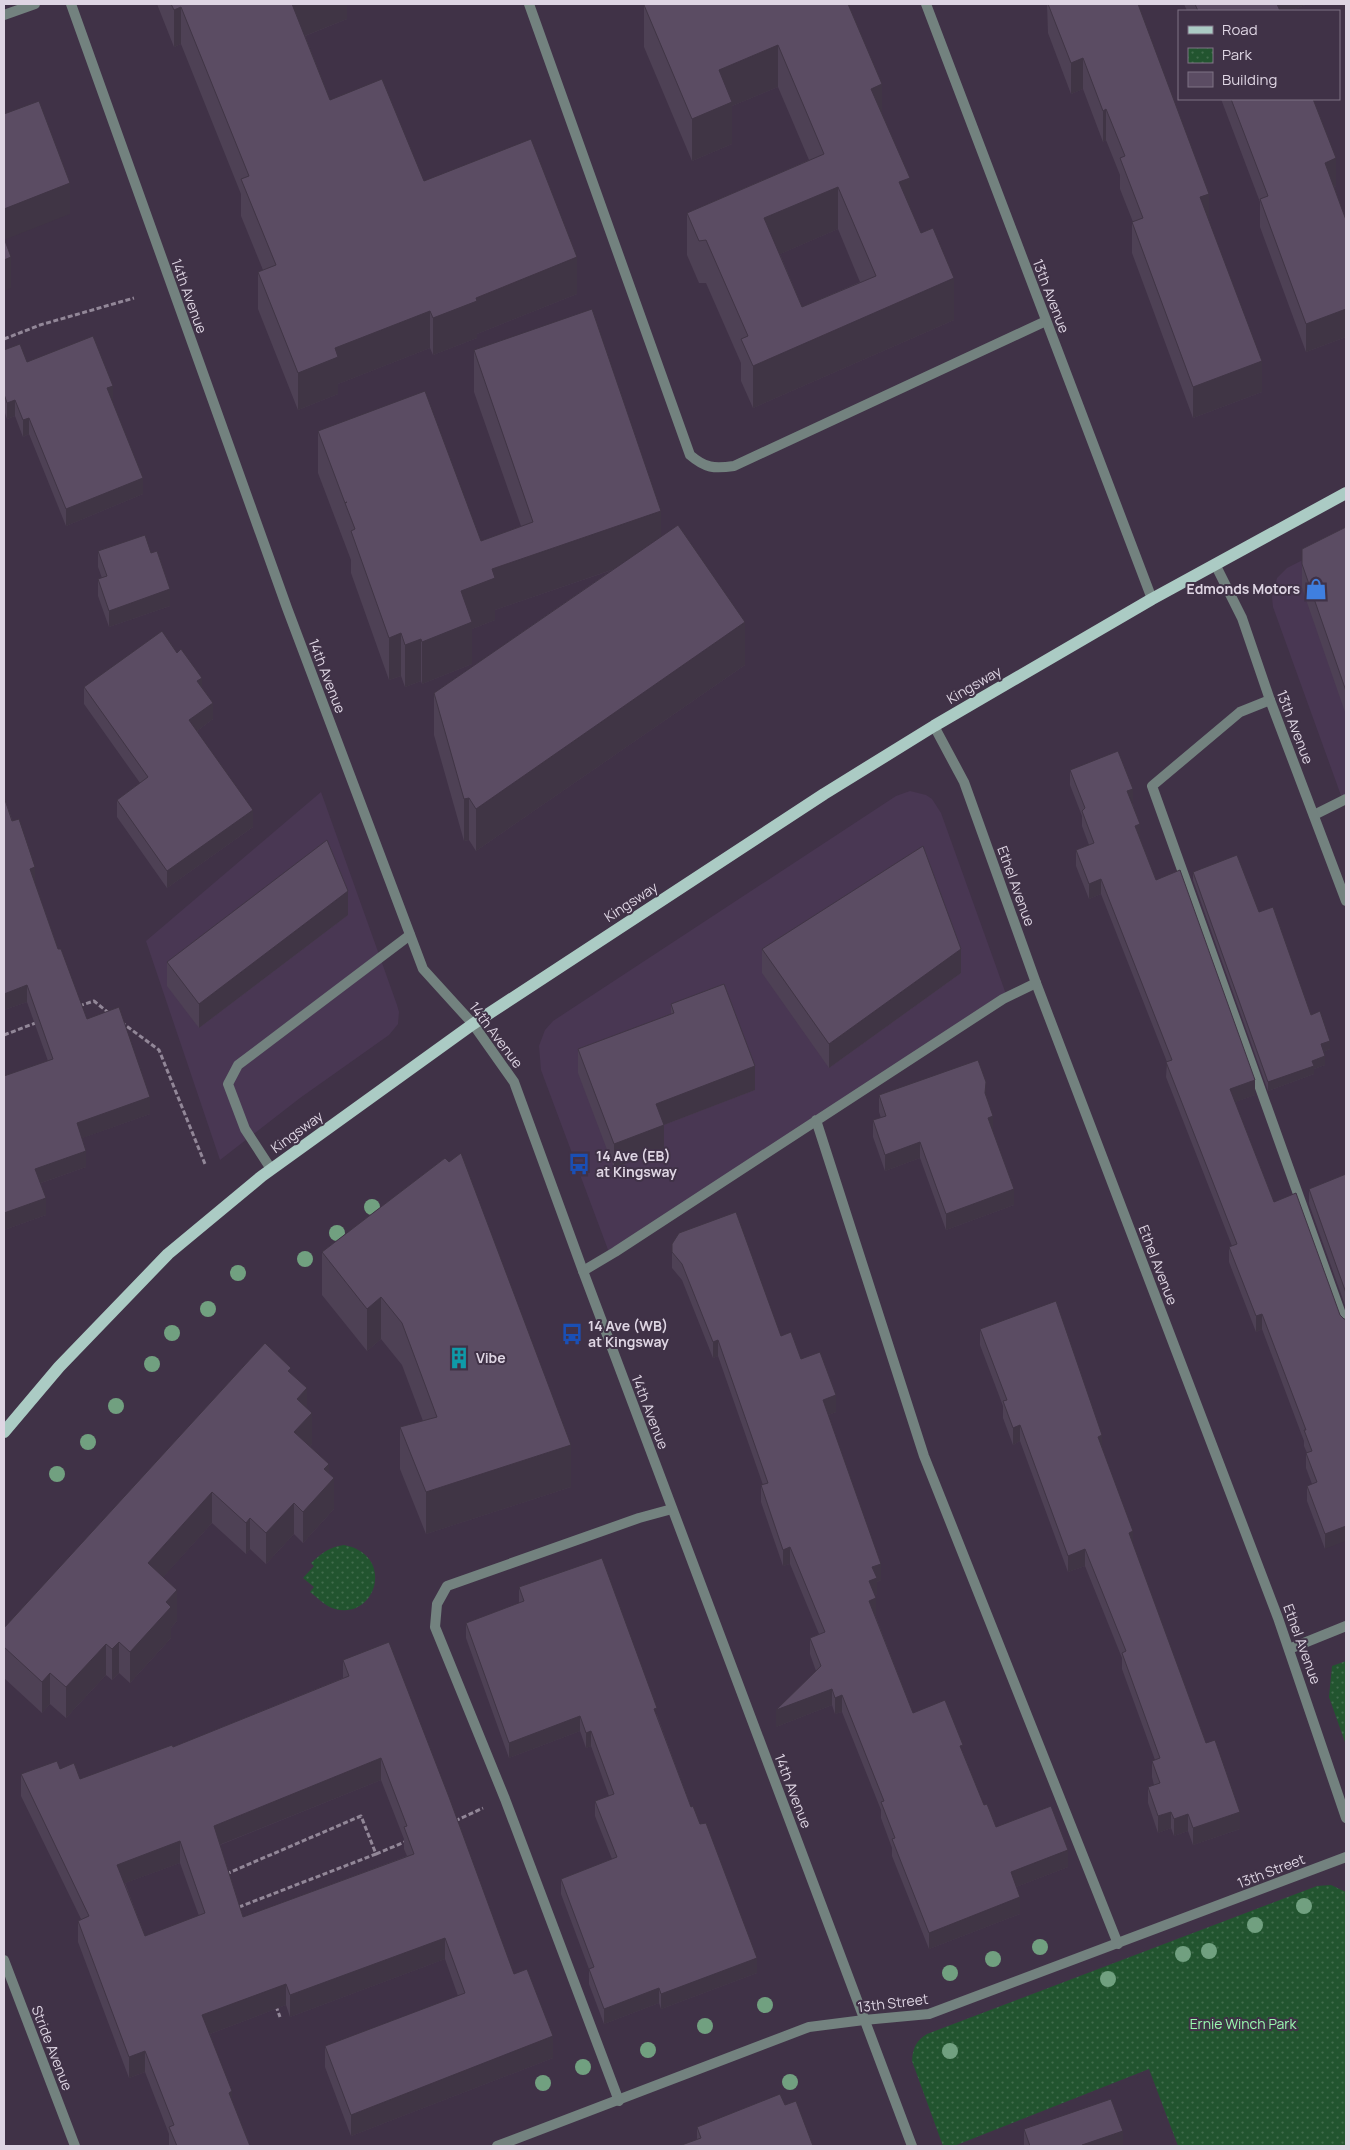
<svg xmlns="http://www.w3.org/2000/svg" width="1350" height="2150" viewBox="0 0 1350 2150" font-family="Manrope,sans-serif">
  <defs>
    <pattern id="park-dots" width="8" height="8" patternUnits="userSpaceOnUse" patternTransform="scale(1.25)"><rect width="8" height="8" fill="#22542f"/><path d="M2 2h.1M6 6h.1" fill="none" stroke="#426c4d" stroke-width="1.8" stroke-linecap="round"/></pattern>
  </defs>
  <rect width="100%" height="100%" fill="#403247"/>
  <path fill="#493753" d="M1346 538V799L1343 801 1273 607 1272 597 1277 578 1287 568Z
    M910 791 926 795 932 799 941 813 1007 997 610 1255 541 1070 539 1046 545 1030 553 1021 896 796Z
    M321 792 397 1005 399 1012 398 1024 389 1035 300 1098 220 1160 146 941Z"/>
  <path fill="url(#park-dots)" d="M344 1545C396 1555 376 1620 335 1609 325 1606 318 1598 310 1592L314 1587 303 1578 314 1566 311 1563C322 1553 329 1547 344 1545Z
    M1346 1661V1745L1329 1697 1332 1666Z
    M1331 1885 1346 1892V2146H1178L1149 2069 954 2146H943L912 2061C913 2047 916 2041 927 2034L1317 1886Z"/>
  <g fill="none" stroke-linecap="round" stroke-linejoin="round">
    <path stroke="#928798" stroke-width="3" stroke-dasharray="5 2.5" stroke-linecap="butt" d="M4 339 40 325 134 298
      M79 1006 94 1001 110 1014
      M121 1022 159 1050 205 1164
      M4 1035 38 1022
      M455 1821 483 1808
      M376 1854 407 1841
      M226 1874 361 1816 376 1854 239 1907
      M276 2006 280 2017"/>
    <path stroke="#73827f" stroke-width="10" d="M529 4 690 455C705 468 714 469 734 466L1046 321
      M4 15 35 4
      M1270 700 1240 712 1152 786 1346 1328
      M1314 815 1346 799
      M816 1120 924 1456 1118 1944
      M271 1169 245 1129 228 1084 238 1065 410 935
      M583 1271 615 1252 1003 999 1036 983
      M619 2101 505 1799 435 1627 437 1604 447 1586 639 1518 672 1509"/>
    <path stroke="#73827f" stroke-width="10" d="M926 4 1152 599
      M1215 564 1242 618 1270 700 1346 901
      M934 726 964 782 1036 983 1278 1618 1346 1818
      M1289 1649 1346 1626
      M4 1960 75 2146
      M497 2146 809 2027 864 2020 929 2014 1346 1857"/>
    <path stroke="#73827f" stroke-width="10" d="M71 4 287 608 423 969 473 1024 514 1082 583 1271 912 2146"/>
    <path stroke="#abcbc4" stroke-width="12" d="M4 1432 59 1367 168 1254 262 1176 473 1024 824 794 934 726 1152 599 1346 493"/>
  </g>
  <g fill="#71a080">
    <circle cx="372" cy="1207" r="8"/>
    <circle cx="337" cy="1233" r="8"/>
    <circle cx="305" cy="1259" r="8"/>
    <circle cx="238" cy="1273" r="8"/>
    <circle cx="208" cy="1309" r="8"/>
    <circle cx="172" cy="1333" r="8"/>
    <circle cx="152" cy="1364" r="8"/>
    <circle cx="116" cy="1406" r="8"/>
    <circle cx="88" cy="1442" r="8"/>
    <circle cx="57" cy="1474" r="8"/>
    <circle cx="1304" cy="1906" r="8"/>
    <circle cx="1255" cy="1925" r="8"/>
    <circle cx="1040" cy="1947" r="8"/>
    <circle cx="1209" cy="1951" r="8"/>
    <circle cx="1183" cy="1954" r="8"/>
    <circle cx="993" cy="1959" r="8"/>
    <circle cx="950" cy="1973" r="8"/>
    <circle cx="1108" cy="1979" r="8"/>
    <circle cx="765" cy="2005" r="8"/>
    <circle cx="705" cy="2026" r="8"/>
    <circle cx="648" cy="2050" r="8"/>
    <circle cx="950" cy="2051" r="8"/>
    <circle cx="583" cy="2067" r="8"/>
    <circle cx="790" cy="2082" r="8"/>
    <circle cx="543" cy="2083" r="8"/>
  </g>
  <path fill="#4e4155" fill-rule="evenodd" d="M157 4H347V19L305 36 330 100 424 181 577 294 477 334V338L433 355 430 348 338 384V394L298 410 258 309V272L263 270 241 216V194L181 44 174 47Z
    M848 4 910 208 954 320 753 408 741 381V363L706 283H699L687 255V213L809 160 778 87 732 106V144L692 161 644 47V5ZM838 229 860 282 802 307 780 254Z
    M1047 4H1138L1209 221 1262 392 1193 418 1132 253V222H1133L1120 189V175L1106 140 1103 142 1083 89 1071 94 1048 33Z
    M1184 4H1308L1289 11H1187Z
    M1221 99H1313L1336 186 1334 187 1346 220V337L1306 352 1260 227V202Z
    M4 350 27 362 112 402 143 494 66 526 29 434 23 437 15 416 7 419 4 410Z
    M474 350 661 536 745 665 476 851 469 840 464 841 434 735V693L612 570 495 610V620L472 629V664L422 684 421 681 405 687 401 676 389 680 351 573V560L318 473V431L481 541 521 526 474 392Z
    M1346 527V715L1302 588V549Z
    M98 551 170 606 109 627 98 596V579L102 578 98 567Z
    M84 687H202L213 719 197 731 253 827 167 888 117 817V800L140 783 84 704Z
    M1070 770 1133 804 1140 839 1156 880 1255 1095 1235 1102 1274 1202 1340 1315 1325 1549 1307 1501V1486L1312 1484 1306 1468V1453H1307L1304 1446V1441L1262 1329 1256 1332 1229 1262V1247L1232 1246 1166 1077 1167 1062 1101 894 1089 899 1076 866V850L1089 845 1082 826V816L1070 785Z
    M4 797 35 883V884L58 949 87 1019 150 1114 82 1138 86 1167 41 1183 46 1215 4 1230 48 1061 27 1002 4 1010Z
    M1193 872 1259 912 1311 1015 1330 1049 1323 1052 1325 1065 1314 1069V1074L1268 1091 1193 880Z
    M348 915 199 1028 167 986V962Z
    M762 949 961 973 829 1068 762 973Z
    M671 1004 755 1090 664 1125V1149L614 1168 578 1073V1049L671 1014Z
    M879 1095 986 1096 993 1132 1014 1205 946 1230 920 1158 885 1171 873 1137V1120L881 1118 879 1112Z
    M445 1158 571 1487 426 1534 400 1469V1427L423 1421 402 1365 381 1339 367 1351 322 1295V1252Z
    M1346 1174V1308L1309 1204V1189Z
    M672 1244 781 1336 801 1359 836 1412 828 1415 881 1580 877 1582V1594L875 1595 876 1615H875L913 1713 963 1753 984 1805 996 1827 1068 1867 1016 1887 1020 1914 929 1949 892 1856V1848L881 1818V1810L842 1712 835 1714 832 1705 776 1727 816 1671 810 1654V1638L819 1634 790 1564 783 1566 761 1502V1485H763L718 1356 713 1358 682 1280 672 1268Z
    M980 1329 1102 1447 1133 1545 1206 1743 1240 1829 1193 1845 1188 1831 1174 1836 1171 1828 1158 1833 1148 1803V1787L1154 1785 1152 1777V1761L1155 1760 1122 1669V1658L1085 1566 1068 1572 1020 1441 1013 1445 1003 1418V1406L980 1345Z
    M291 1374 307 1409 312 1444 310 1446 329 1474 334 1509 303 1543 294 1534 266 1564 250 1549 246 1554 212 1523 163 1577 177 1621 171 1628V1638L130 1683 119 1673 112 1680 106 1675 66 1718 50 1704 42 1713 4 1678V1628Z
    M519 1587 657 1715 691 1807 757 1973 661 2009 659 2003 604 2024 589 1984V1969L561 1894V1879L612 1859 595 1816V1801L609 1796 591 1746 586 1748 580 1731 509 1758 466 1638V1623L519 1603Z
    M343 1660 514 1974 553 2058 351 2136 325 2067V2046L458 1996 445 1959 290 2017 286 2005 210 2034 232 2101 250 2146H169V2134L145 2072 129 2078 78 1942V1921L81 1919 21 1796V1774L60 1769 80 1779 173 1747 343 1678ZM381 1780 404 1839V1849L407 1856 243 1917 220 1845ZM180 1863 199 1916 145 1936 125 1883Z
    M785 2105 697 2140V2127Z
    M1024 2129 1123 2146H1024Z"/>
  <path fill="#403545" d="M292 4H347V19L292 41Z
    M1272 4H1308L1289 11H1272Z
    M181 7V44L174 47V10Z
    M778 45V87L732 106V144L692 161V119L719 70Z
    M1083 58V89L1071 94V63Z
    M882 84V126L871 89Z
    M1106 109V140L1103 142V111Z
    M1336 158V186L1325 190V163Z
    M910 178V220L899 182Z
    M70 183V214L4 240V209Z
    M838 187V229L764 261V218Z
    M1209 194V225L1200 197Z
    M11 257V288L4 291V260Z
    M577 257V294L477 334V338L433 355V318L476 298Z
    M954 278V320L753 408V366Z
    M1346 309V337L1306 352V324Z
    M430 311V348L338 384V394L298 410V373L335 348Z
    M1262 361V392L1193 418V387Z
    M113 386V402L107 388Z
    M15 400V416L7 419V403Z
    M29 418V434L23 437V420Z
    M143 478V494L66 526V509Z
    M661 511V553L495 610V620L472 629V664L422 684V642L461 591 492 569Z
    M170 589V606L109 627V611Z
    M745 622V665L476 851V809Z
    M401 633V676L389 680V638Z
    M421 639V681L405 687V645Z
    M202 678V694L197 681Z
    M213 703V719L189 737V720Z
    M1133 789V804L1127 791Z
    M469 798V840L464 841V799Z
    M253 810V827L167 888V871Z
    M1140 824V839L1135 826Z
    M35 867V883L30 885V869Z
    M1101 879V894L1089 899V884Z
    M348 891V915L199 1028V1004Z
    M961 949V973L829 1068V1044Z
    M27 985V1002L4 1010V994Z
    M1330 1041V1049L1321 1053V1044Z
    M1325 1056V1065L1314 1069V1074L1268 1091V1082L1312 1061Z
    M755 1066V1090L656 1128V1104Z
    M1255 1080V1095L1230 1104V1089Z
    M150 1097V1114L77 1140V1123Z
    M993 1116V1133L988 1118Z
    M664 1125V1149L614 1168V1144Z
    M920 1142V1158L885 1171V1155Z
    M86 1151V1167L35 1185V1169Z
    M1014 1189V1205L946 1230V1214Z
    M46 1198V1215L4 1230V1213Z
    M381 1297V1339L367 1351V1309Z
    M1262 1314V1329L1256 1332V1316Z
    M718 1340V1356L713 1358V1342Z
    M307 1388V1418L312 1413V1444L294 1463V1432L297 1399Z
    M836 1395V1412L823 1417V1400Z
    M1020 1425V1441L1013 1445V1428Z
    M1102 1435V1451L1098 1437Z
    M571 1445V1487L426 1534V1492Z
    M329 1464V1483L334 1478V1509L303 1543V1512L324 1469Z
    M212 1492V1523L148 1594V1563Z
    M294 1503V1534L266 1564V1533Z
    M250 1518V1549L246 1554V1523Z
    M1346 1526V1541L1325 1549V1534Z
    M1133 1531V1548L1129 1533Z
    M790 1547V1564L783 1566V1550Z
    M1085 1549V1566L1068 1572V1556Z
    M881 1564V1580L877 1582V1594L869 1598V1581L872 1567Z
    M177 1590V1621L171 1628V1638L130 1683V1652L166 1602Z
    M876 1598V1615L869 1617V1601Z
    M119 1642V1673L112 1680V1649Z
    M106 1644V1675L66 1718V1687Z
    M50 1673V1704L42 1713V1682Z
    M832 1689V1705L776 1727V1710Z
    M842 1695V1712L835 1714V1698Z
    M580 1716V1731L509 1758V1743Z
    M591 1731V1746L586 1748V1733Z
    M381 1758V1780L214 1847V1826Z
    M1171 1812V1828L1158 1833V1816Z
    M1240 1812V1829L1193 1845V1828Z
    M1188 1814V1831L1174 1836V1819Z
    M180 1841V1863L117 1886V1865Z
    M1068 1850V1867L1011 1889V1872Z
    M1020 1897V1914L929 1949V1933Z
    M445 1938V1959L290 2017V1995Z
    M757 1958V1973L661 2009V1994Z
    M286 1984V2005L202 2037V2015Z
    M659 1988V2003L604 2024V2009Z
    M553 2036V2058L351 2136V2115Z
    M145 2051V2072L129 2078V2057Z
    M232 2091V2113L229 2093Z
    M1123 2131V2146H1082V2145Z"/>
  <path fill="#5b4c63" stroke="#403545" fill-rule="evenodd" d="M171 4H292L330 100 382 79 424 181 531 139 577 257 476 298 477 301 433 318 430 311 335 348 338 357 298 373 258 272 276 265 241 179 249 176 181 7 174 10Z
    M647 4H848L882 84 871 89 910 178 899 182 921 233 933 228 954 278 753 366 741 339 748 336 706 240 699 241 687 213 824 154 778 45 719 70 732 102 692 119 644 5ZM838 187 876 276 802 307 764 218Z
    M1048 4H1138L1209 194 1200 197 1262 361 1193 387 1132 222 1143 218 1120 158 1125 156 1106 109 1103 111 1083 58 1071 63Z
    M1195 4H1277L1280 11H1198Z
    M1231 99H1313L1336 158 1325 163 1346 220V309L1306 324 1260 199 1268 196Z
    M39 101 70 183 4 209V114Z
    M4 238 11 257 4 260Z
    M592 309 661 511 492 569 495 578 461 591 472 622 422 642 421 639 405 645 401 633 389 638 351 531 355 529 345 503 347 502 345 503 318 431 425 391 481 541 533 522 474 350Z
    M93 336 113 386 107 388 143 478 66 509 29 418 23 420 15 400 7 403 4 394V350L20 344 27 362Z
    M678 525 745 622 476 809 469 798 464 799 434 693Z
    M1346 527V691L1302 564V549Z
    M145 535 151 553 157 551 170 589 109 611 98 579 107 576 98 551Z
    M162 631 177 653 181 649 202 678 197 681 213 703 189 720 253 810 167 871 117 800 148 777 84 687Z
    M1118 751 1133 789 1127 791 1140 824 1135 826 1156 880 1180 870 1255 1080 1230 1089 1274 1202 1296 1193 1340 1315 1344 1319H1346V1526L1325 1534 1307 1486 1317 1482 1306 1453 1312 1451 1304 1430H1306L1262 1314 1256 1316 1229 1247 1237 1244 1166 1062 1172 1060 1101 879 1089 884 1076 850 1094 843 1082 811 1085 808 1070 770Z
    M4 797 12 821 19 819 35 867 30 869 58 949H61L87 1019 119 1007 150 1097 77 1123 86 1151 35 1169 46 1198 4 1213V1076L53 1059 27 985 4 994Z
    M327 840 348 891 199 1004 167 962Z
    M923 846 961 949 829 1044 762 949Z
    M1237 855 1259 912 1273 907 1311 1015 1320 1011 1330 1041 1321 1044 1325 1056 1312 1061 1314 1066 1268 1082 1193 872Z
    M724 984 755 1066 656 1104 664 1125 614 1144 578 1049 674 1013 671 1004Z
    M978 1060 986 1082 985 1093 993 1116 988 1118 1014 1189 946 1214 920 1142 885 1155 873 1120 886 1116 879 1095Z
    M461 1153 571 1445 426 1492 400 1427 437 1417 402 1323 381 1297 367 1309 322 1252 445 1158 449 1162Z
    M1346 1174V1293L1309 1189Z
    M736 1212 781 1336 791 1332 801 1359 820 1352 836 1395 823 1400 881 1564 872 1567 877 1578 869 1581 876 1598 869 1601 913 1713 945 1700 963 1745 960 1746 984 1805 987 1804 996 1827 1051 1806 1068 1850 1011 1872 1020 1897 929 1933 892 1839 895 1838 881 1802 884 1801 842 1695 835 1698 832 1689 776 1710 821 1666 810 1638 825 1632 790 1547 783 1550 761 1485 768 1483 718 1340 713 1342 682 1264 672 1252V1244L679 1233Z
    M1056 1301 1102 1435 1098 1437 1133 1531 1129 1533 1206 1743 1215 1740 1240 1812 1193 1828 1188 1814 1174 1819 1171 1812 1158 1816 1148 1787 1160 1783 1152 1761 1160 1758 1122 1653 1126 1651 1085 1549 1068 1556 1020 1425 1013 1428 1003 1401 1007 1400 980 1329Z
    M265 1343 291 1368 288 1371 307 1388 297 1399 312 1413 294 1432 329 1464 324 1469 334 1478 303 1512 294 1503 266 1533 250 1518 246 1523 212 1492 148 1563 177 1590 166 1602 171 1607 130 1652 119 1642 112 1649 106 1644 66 1687 50 1673 42 1682 4 1647V1628Z
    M602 1558 657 1708 654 1709 691 1807 693 1806 700 1824 706 1823 757 1958 661 1994 659 1988 604 2009 589 1969 594 1967 561 1879 617 1857 595 1801 614 1794 591 1731 586 1733 580 1716 509 1743 466 1623 524 1601 519 1587Z
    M389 1642 449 1797 514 1974 527 1969 553 2036 351 2115 325 2046 465 1993 445 1938 290 1995 286 1984 202 2015 232 2091 229 2093 250 2146H177L169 2127 174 2125 145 2051 129 2057 78 1921 89 1916 21 1774 57 1761 60 1769 74 1763 80 1779 172 1745 173 1747 349 1676 343 1660ZM381 1758 407 1826 404 1827 414 1854 243 1917 214 1826ZM180 1841 205 1913 145 1936 117 1865Z
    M780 2094 785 2105 796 2101 813 2146H679L701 2138 697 2127Z
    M1111 2099 1123 2131 1082 2145V2146H1030L1024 2129Z"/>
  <defs>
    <g id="shop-bare" transform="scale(1.725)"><path d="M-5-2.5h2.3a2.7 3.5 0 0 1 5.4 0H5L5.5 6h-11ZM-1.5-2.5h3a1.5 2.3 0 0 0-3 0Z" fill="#3f7fe0" stroke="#403247" stroke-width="2.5" paint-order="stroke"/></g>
    <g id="bus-bare" transform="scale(1.725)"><path d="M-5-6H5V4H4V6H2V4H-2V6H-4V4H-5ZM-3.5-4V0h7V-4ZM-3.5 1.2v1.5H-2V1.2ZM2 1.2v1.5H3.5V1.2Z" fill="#1a4fb4" stroke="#403247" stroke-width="2.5" paint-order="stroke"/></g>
    <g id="building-bare" transform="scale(1.725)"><path d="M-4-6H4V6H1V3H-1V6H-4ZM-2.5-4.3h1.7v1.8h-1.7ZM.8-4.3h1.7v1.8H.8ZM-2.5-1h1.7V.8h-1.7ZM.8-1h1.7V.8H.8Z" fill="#0f9aa8" stroke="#403247" stroke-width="2.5" paint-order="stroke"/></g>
  </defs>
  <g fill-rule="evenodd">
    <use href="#shop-bare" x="1316" y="589"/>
    <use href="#bus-bare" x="579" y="1164"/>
    <use href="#bus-bare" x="572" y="1334"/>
    <use href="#building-bare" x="459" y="1358"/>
  </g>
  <g text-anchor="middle" stroke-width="4" stroke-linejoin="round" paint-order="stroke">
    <g font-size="14" fill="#ded5e3" stroke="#403247">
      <text transform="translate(189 296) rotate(70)" y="5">14th Avenue</text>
      <text transform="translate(1051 296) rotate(69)" y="5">13th Avenue</text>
      <text transform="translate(327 676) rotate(69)" y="5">14th Avenue</text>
      <text transform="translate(974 685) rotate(-30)" y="5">Kingsway</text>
      <text transform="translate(1295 727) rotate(69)" y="5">13th Avenue</text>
      <text transform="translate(1016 886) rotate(70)" y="5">Ethel Avenue</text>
      <text transform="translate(631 902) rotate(-33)" y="5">Kingsway</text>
      <text transform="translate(496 1035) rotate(53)" y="5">14th Avenue</text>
      <text transform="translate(297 1132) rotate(-36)" y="5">Kingsway</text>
      <text transform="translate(1158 1265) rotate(69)" y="5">Ethel Avenue</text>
      <text transform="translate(650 1412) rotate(69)" y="5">14th Avenue</text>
      <text transform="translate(1302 1644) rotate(70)" y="5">Ethel Avenue</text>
      <text transform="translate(793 1791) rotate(69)" y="5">14th Avenue</text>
      <text transform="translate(1271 1871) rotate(-21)" y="5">13th Street</text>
      <text transform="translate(893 2003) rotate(-7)" y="5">13th Street</text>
      <text transform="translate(52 2048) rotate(69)" y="5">Stride Avenue</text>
    </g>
    <g font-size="14" font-weight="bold" fill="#ded5e3" stroke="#403247" text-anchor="start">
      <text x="1300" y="594" text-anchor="end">Edmonds Motors</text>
      <text x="596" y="1161">14 Ave (EB)<tspan x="596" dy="16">at Kingsway</tspan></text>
      <text x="588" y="1331">14 Ave (WB)<tspan x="588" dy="16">at Kingsway</tspan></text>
      <text x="476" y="1363">Vibe</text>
    </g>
    <g font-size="14" fill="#99faaf" stroke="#403247">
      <text x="1243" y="2029">Ernie Winch Park</text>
    </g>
  </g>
  <rect width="1350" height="2150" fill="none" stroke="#ded5e3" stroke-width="10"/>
  <rect x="1178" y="10" width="162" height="90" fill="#403247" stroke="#7f7385"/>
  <rect x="1188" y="26" width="25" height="8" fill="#abcbc4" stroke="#7f7385"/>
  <text x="1222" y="35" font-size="15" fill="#ded5e3">Road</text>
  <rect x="1188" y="48" width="25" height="15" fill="url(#park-dots)" stroke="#7f7385"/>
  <text x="1222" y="60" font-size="15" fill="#ded5e3">Park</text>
  <rect x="1188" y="72" width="25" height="15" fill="#5b4c63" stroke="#7f7385"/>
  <text x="1222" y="85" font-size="15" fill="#ded5e3">Building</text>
</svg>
